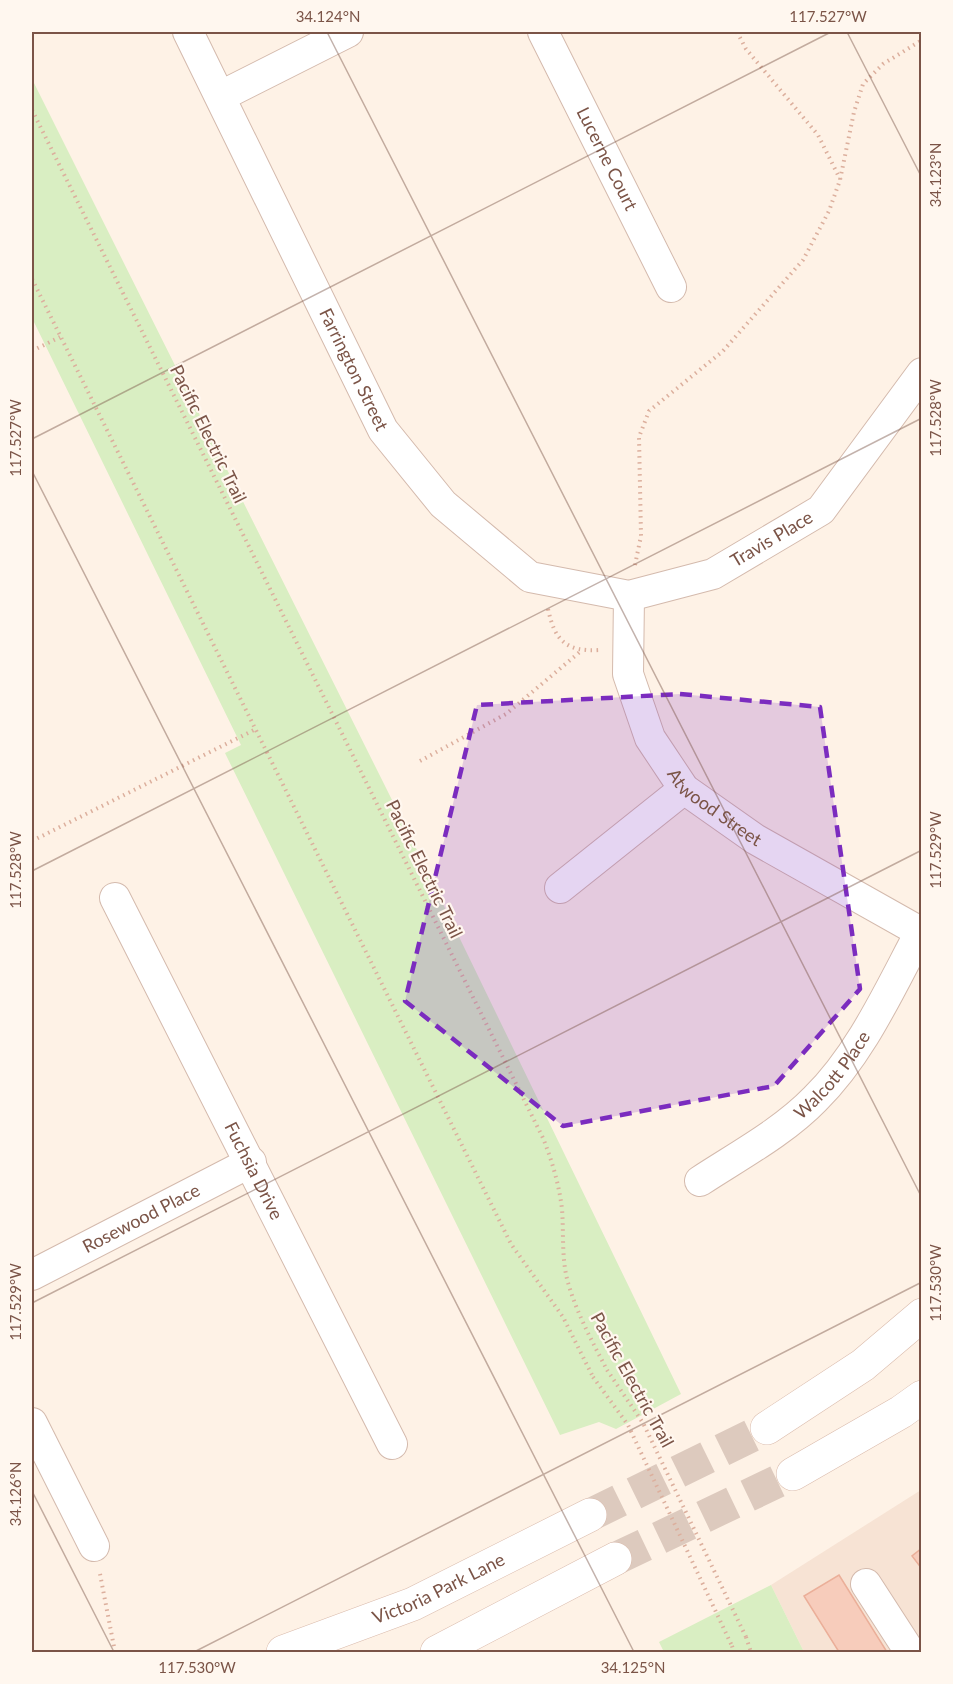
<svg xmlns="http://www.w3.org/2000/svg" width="953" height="1684" viewBox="0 0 953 1684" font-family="Lato,sans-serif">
  <rect width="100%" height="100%" fill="#fef2e6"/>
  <path fill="#f7e3d4" d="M921 1490V1652H804L771 1585Z"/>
  <path fill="#d9eec2" d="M32 79 412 840 681 1394 616 1429 599 1422 560 1435 225 753 241 745 32 318Z
    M771 1585 804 1652H664L659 1642Z"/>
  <path fill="#f7ccbb" stroke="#ebaf99" stroke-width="1.5" d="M922 1548V1569L912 1556Z
    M839 1575 887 1652H839L804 1596Z"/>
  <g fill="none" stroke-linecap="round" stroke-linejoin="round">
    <path stroke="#ddcabe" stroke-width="33" stroke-dasharray="33 16" stroke-linecap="butt" d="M590 1515 767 1428
      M615 1559 793 1474"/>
    <g stroke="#d4baad" stroke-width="32">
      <g id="street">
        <path id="s1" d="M188 32 383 430 443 504 530 577 629 596 713 574 821 510 922 373"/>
        <path id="s2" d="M543 32 671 287"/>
        <path d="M221 96 348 32"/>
        <path id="s3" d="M629 596 628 674 650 738 684 789 755 839 922 933"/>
        <path d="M560 888 684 789"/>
        <path id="s4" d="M115 898 392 1444"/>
        <path id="s5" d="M700 1181C738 1156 783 1132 815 1099 862 1053 891 986 922 929"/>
        <path id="s6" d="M32 1275 251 1162"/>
        <path d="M32 1423 94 1546"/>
        <path d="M866 1584 910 1652"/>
      </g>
    </g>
    <g stroke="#dabbac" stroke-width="34">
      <g id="secondary">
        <path d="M767 1428 863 1365 922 1315"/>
        <path d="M793 1474 901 1412 922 1397"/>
        <path id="s7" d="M283 1652 413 1604 590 1515"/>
        <path d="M437 1652 615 1559"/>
      </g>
    </g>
    <path stroke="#dcaf9d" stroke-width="4" stroke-dasharray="1.5 4.5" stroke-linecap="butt" d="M737 32 746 49 818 135 840 179
      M32 110 543 1138C552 1161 559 1184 562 1209 564 1235 561 1261 569 1286 578 1316 593 1343 607 1370
      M32 279 511 1244 563 1317 593 1377
      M32 351 60 337
      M635 565 641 536 639 437 649 411 723 351 803 260 829 211 840 180 854 112 863 84 883 64 922 40
      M548 609C555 641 566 652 600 650
      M420 761 506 714 581 651
      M32 841 256 729
      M100 1574 115 1652
      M746 1637 751 1652
      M732 1646 734 1652"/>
    <use href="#street" stroke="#fff" stroke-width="30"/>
    <use href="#secondary" stroke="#fff" stroke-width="33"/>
    <path stroke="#dcaf9d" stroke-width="4" stroke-dasharray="1.5 4.5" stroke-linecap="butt" d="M607 1370 643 1423 746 1637
      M593 1377 628 1425 732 1646"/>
  </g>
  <path fill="#7b2cbf" fill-opacity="0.2" stroke="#7b2cbf" stroke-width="4.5" stroke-dasharray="12 8" stroke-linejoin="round" d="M680 694 820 707 860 989 774 1086 563 1126 405 1001 477 705Z"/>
  <path fill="none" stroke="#7b5447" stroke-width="1.5" stroke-opacity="0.45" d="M327 32 922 1198M847 32 922 178M32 439 831 32M32 471 634 1652M32 871 922 418M32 1303 922 850M32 1491 114 1652M194 1652 922 1282"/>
  <g text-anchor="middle" stroke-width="4.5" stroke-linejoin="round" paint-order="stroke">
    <g font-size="18" fill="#7b5447" stroke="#fff7ef">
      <text dy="6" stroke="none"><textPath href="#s2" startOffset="142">Lucerne Court</textPath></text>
      <text dy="6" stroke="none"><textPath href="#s1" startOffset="376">Farrington Street</textPath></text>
      <text transform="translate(208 434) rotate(64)" y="6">Pacific Electric Trail</text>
      <text dy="6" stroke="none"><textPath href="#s1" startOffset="908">Travis Place</textPath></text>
      <text dy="6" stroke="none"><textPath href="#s3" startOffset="242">Atwood Street</textPath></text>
      <text transform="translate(424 869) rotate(64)" y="6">Pacific Electric Trail</text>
      <text dy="6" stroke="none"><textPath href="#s5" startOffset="171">Walcott Place</textPath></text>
      <text dy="6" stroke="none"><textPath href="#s4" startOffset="306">Fuchsia Drive</textPath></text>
      <text dy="6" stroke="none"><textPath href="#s6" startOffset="123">Rosewood Place</textPath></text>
      <text transform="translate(632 1380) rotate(61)" y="6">Pacific Electric Trail</text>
      <text dy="6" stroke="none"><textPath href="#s7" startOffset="168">Victoria Park Lane</textPath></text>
    </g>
  </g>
  <rect width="953" height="1684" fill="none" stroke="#fff7ef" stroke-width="66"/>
  <rect x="33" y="33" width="887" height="1618" fill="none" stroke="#7b5447" stroke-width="2"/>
  <g font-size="15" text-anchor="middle" fill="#7b5447">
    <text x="328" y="22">34.124°N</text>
    <text x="828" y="22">117.527°W</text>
    <text transform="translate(936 175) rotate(-90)" y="5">34.123°N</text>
    <text transform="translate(936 418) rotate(-90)" y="5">117.528°W</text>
    <text transform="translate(16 438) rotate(-90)" y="5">117.527°W</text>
    <text transform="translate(936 850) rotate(-90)" y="5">117.529°W</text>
    <text transform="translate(16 870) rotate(-90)" y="5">117.528°W</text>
    <text transform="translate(936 1283) rotate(-90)" y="5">117.530°W</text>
    <text transform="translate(16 1302) rotate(-90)" y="5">117.529°W</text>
    <text transform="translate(16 1494) rotate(-90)" y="5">34.126°N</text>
    <text x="197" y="1673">117.530°W</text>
    <text x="633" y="1673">34.125°N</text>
  </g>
</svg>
